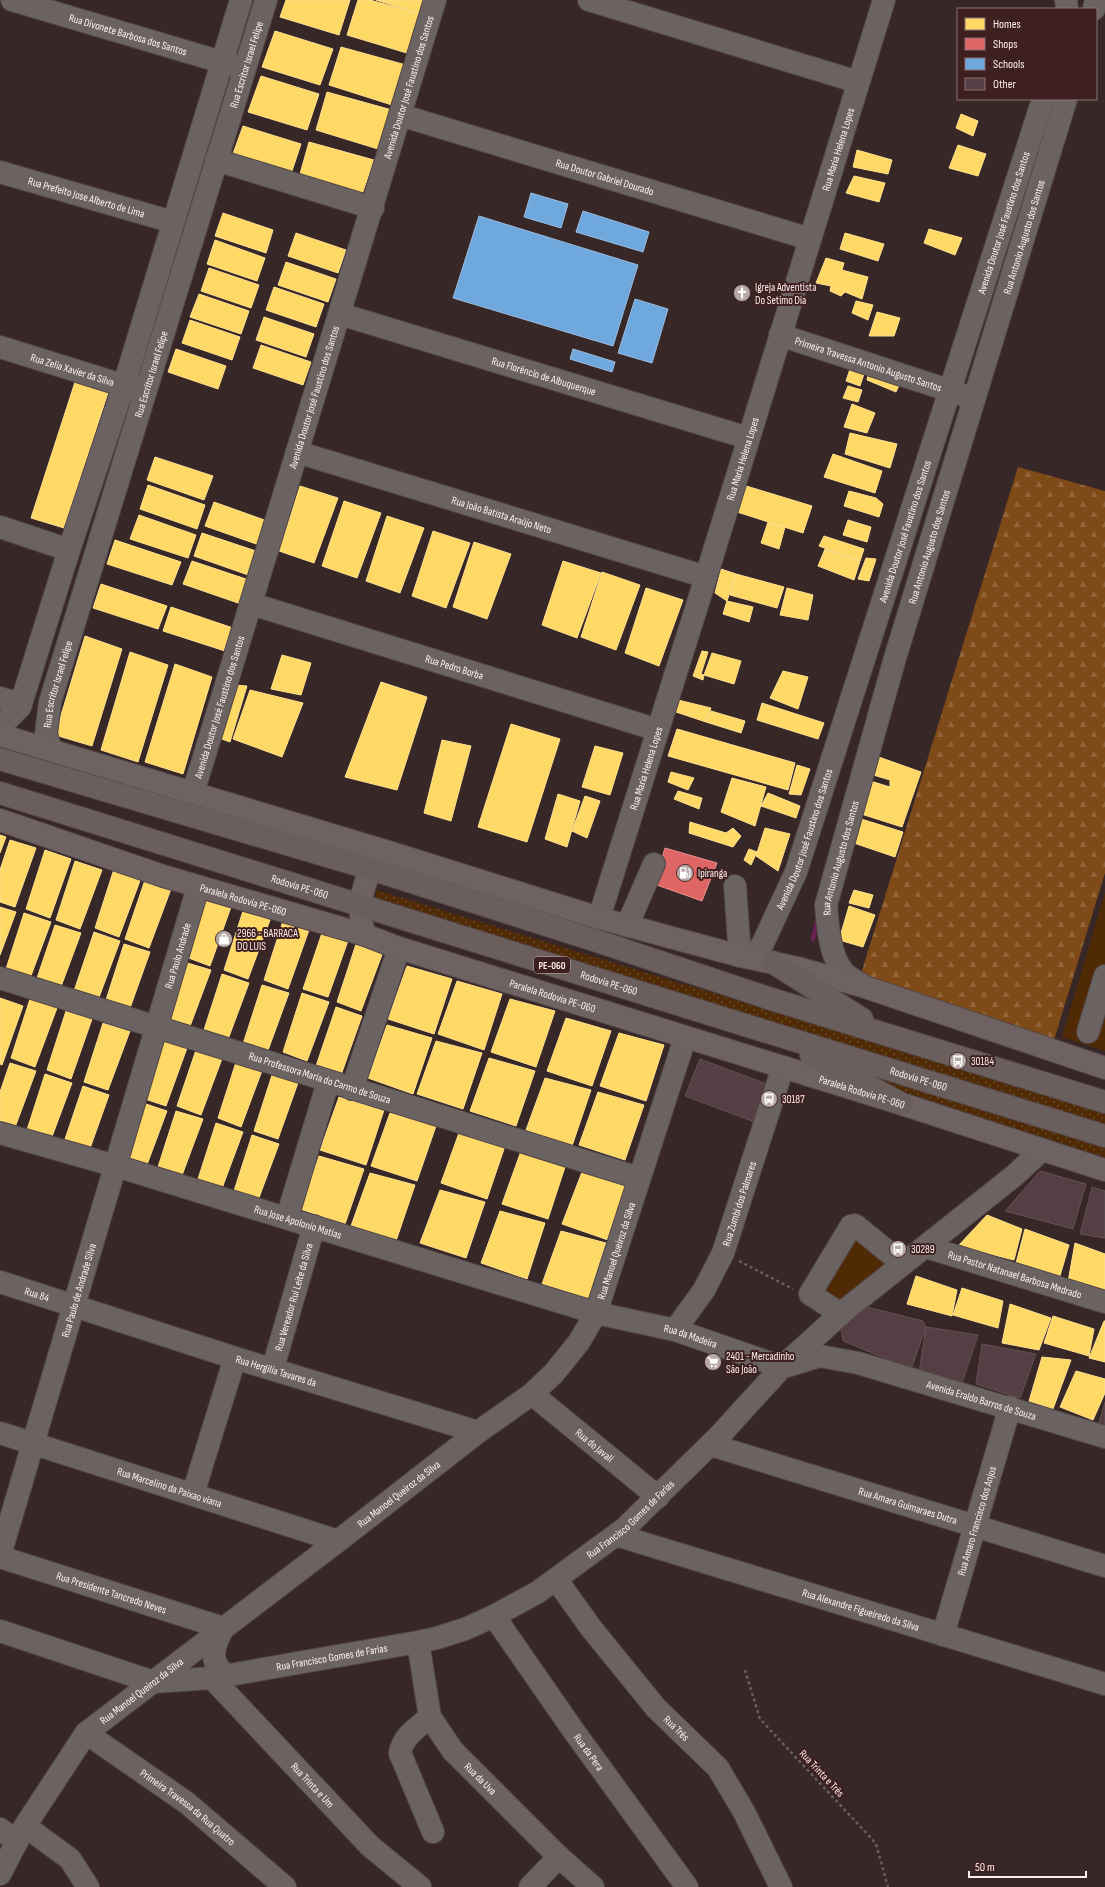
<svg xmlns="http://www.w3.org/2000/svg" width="1105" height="1887" viewBox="0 0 1105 1887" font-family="'Sofia Sans Condensed',sans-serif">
  <defs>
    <pattern id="grass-dots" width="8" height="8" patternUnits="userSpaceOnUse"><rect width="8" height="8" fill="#502a05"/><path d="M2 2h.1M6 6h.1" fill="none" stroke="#6a492a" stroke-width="1.8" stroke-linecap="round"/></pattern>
    <pattern id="forest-firs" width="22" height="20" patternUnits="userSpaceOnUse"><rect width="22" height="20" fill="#7e4a18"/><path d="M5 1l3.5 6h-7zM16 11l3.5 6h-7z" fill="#91643a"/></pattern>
  </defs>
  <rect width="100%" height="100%" fill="#382727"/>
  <path fill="url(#grass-dots)" d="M376 890 1105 1113V1128L374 905Z
    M836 1062 1105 1144V1157L908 1095Z"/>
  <path fill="url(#forest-firs)" d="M1018 467 1105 491V873L1054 1040 860 977Z"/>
  <path fill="#502a05" d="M1105 893V1051L1062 1037Z
    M850 1216 901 1253 831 1311 807 1295Z"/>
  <path fill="#ffd966" stroke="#fee08f" d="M286 0H350L339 35 280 17Z
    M358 0H370L424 15 410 54 347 35Z
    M376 0H426L420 14Z
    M275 31 333 49 320 85 262 67Z
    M341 47 406 65 392 105 329 85Z
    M261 76 319 94 307 130 248 112Z
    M327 92 392 110 378 149 316 130Z
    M961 114 978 121 973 136 956 128Z
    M243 126 301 144 289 180 230 162Z
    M309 142 374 160 360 200 298 181Z
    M958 145 986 154 978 176 949 168Z
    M857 150 892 160 888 174 853 167Z
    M854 176 885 183 879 202 846 193Z
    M223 213 273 230 266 253 215 236Z
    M929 229 962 238 955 255 924 243Z
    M296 233 346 250 338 273 288 256Z
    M845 233 884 244 878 261 840 249Z
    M215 240 265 258 257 281 207 264Z
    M826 258 844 263 842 270 868 277 862 299 845 292 841 296 830 291 831 286 816 283Z
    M286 262 336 279 328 302 278 285Z
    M209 268 259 285 251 308 201 291Z
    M274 287 324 304 316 327 266 310Z
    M199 294 249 311 241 334 190 317Z
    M856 301 873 305 868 320 852 313Z
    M877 312 900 318 894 336H869Z
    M264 317 314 334 306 357 256 340Z
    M190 320 240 337 232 360 182 343Z
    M261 345 311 362 303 385 253 368Z
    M176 349 226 366 218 389 168 372Z
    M852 363 866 368 860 386 846 381Z
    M869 370 901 381 896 392 867 380Z
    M75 382 108 393 64 528 31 518Z
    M848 386 862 390 858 402 843 398Z
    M852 404 875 413 867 433 844 427Z
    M850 433 897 444 890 468 845 454Z
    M833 454 882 471 875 493 824 477Z
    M155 457 213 476 204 500 147 480Z
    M148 485 205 505 197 529 140 509Z
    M743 485 812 506 803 533 737 512Z
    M300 486 338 498 314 563 279 551Z
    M849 491 876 498 883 504 879 517 844 506Z
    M344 501 381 513 357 578 322 566Z
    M214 502 270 522 262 546 205 526Z
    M139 515 196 535 188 558 130 539Z
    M387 516 424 528 400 593 366 581Z
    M848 520 871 527 867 542 843 535Z
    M768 522 785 527 779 549 761 543Z
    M433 531 470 543 446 608 412 596Z
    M202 533 259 552 251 576 194 556Z
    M824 536 864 549 860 561 819 546Z
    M115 540 181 562 172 585 107 564Z
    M474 542 511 554 487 619 453 607Z
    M825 549 860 561 854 580 818 566Z
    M866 558 876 559 869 581 858 579Z
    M192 561 249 580 241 604 183 584Z
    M563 561 601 573 577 638 542 625Z
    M721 569 736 574 727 601 715 593Z
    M602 572 640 585 616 650 581 637Z
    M736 574 784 587 777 608 730 595Z
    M101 584 167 606 158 629 93 608Z
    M646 588 683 600 659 666 625 653Z
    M787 588 813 595 808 620 780 615Z
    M727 601 753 607 749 622 723 614Z
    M171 607 236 629 228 652 163 631Z
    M85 636 122 649 92 746 55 735Z
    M702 651 708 652 701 674 704 675 703 680 693 676Z
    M130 652 168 665 138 762 101 750Z
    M712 653 741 661 734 684 704 675Z
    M282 655 311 663 301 695 271 689Z
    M175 664 212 677 183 774 145 762Z
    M783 671 808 677 798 709 770 698Z
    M381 682 427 697 397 790 345 777Z
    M235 685 247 686 230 742 219 738Z
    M250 690 303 703 282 757 233 739Z
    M678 700 711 708 706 722 676 712Z
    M762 703 824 723 818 739 757 720Z
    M711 711 745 721 741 733 706 722Z
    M511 724 560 739 527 842 478 827Z
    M677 729 795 763 788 790 668 756Z
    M442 740 471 746 451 821 424 813Z
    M595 746 623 753 610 795 582 787Z
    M876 756 921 772 902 827 858 813 867 780 890 787V780L870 774Z
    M797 765 810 769 801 795 789 794Z
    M671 772 694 778 688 790 668 782Z
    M732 778 766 787 755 826 721 812Z
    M678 791 702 798 699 809 674 799Z
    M768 793 800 806 796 818 761 806Z
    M558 794 580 801 567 847 545 839Z
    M585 796 600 801 587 838 572 831Z
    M858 818 903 832 895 857 851 842Z
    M690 822 726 833 733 828 741 836 733 847 689 833Z
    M765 828 790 834 778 871 756 856Z
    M0 835 6 837 0 853Z
    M10 840 36 848 15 907 0 902V870Z
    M749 849 757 852 751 865 744 860Z
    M45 850 71 859 50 918 26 909Z
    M75 861 102 870 80 929 56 920Z
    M114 869 141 878 119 937 95 928Z
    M145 880 171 889 149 948 125 939Z
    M854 890 873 895 869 908 849 903Z
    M205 898 231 907 210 966 186 957Z
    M849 906 875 915 863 947 839 940Z
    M0 907 16 912 0 955Z
    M243 911 270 920 248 979 224 970Z
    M24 913 51 922 29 981 5 972Z
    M283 921 309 930 288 989 264 980Z
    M55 925 81 933 59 992 35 984Z
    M323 930 349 938 328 997 303 989Z
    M94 932 120 941 98 1000 74 991Z
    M124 944 150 952 129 1011 105 1003Z
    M356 944 383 952 361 1011 337 1002Z
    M184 962 211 970 189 1029 165 1021Z
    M407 966 452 979 434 1034 388 1019Z
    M222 974 249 983 227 1042 203 1033Z
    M457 981 502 994 484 1050 438 1034Z
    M262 985 289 993 267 1053 243 1044Z
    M302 993 329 1002 307 1061 283 1052Z
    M0 998 23 1006 2 1065 0 1064Z
    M30 999 57 1008 35 1067 11 1058Z
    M510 999 555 1011 536 1067 491 1052Z
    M336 1007 362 1016 341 1075 316 1066Z
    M66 1011 92 1019 71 1079 47 1070Z
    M566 1018 611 1031 592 1086 547 1071Z
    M103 1023 130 1031 108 1090 84 1082Z
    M387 1025 432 1038 413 1094 368 1078Z
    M619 1033 664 1045 646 1101 600 1086Z
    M161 1039 187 1048 166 1106 142 1098Z
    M436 1041 482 1053 463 1109 417 1094Z
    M197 1047 223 1056 201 1115 177 1106Z
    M489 1058 535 1071 516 1126 470 1111Z
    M237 1059 263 1068 241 1127 218 1118Z
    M10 1063 36 1071 14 1130 0 1125V1092Z
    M273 1072 299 1080 278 1139 254 1131Z
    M45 1074 72 1083 50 1142 26 1133Z
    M545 1078 591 1090 572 1146 526 1130Z
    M83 1086 109 1095 88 1154 63 1145Z
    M598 1092 644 1105 625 1160 579 1145Z
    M339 1097 384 1110 366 1165 320 1150Z
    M140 1102 167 1111 145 1170 121 1161Z
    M176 1111 203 1119 181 1178 157 1170Z
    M390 1113 436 1126 417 1181 371 1166Z
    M216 1123 243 1132 221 1191 197 1182Z
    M460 1130 506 1143 487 1199 441 1183Z
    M252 1135 279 1144 257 1203 233 1194Z
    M521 1151 566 1164 548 1219 502 1204Z
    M319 1156 364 1169 345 1224 300 1209Z
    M582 1172 627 1184 608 1240 562 1224Z
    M370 1173 415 1185 396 1241 351 1226Z
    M440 1190 485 1202 466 1258 420 1243Z
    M500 1211 545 1223 527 1279 481 1263Z
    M987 1215 1022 1229 1014 1260 958 1246Z
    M1025 1229 1069 1245 1060 1276 1016 1263Z
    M561 1231 606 1243 588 1299 542 1284Z
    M1075 1243 1105 1254V1292L1068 1282Z
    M916 1276 957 1290 952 1316 907 1304Z
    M962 1288 1003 1301 998 1328 953 1315Z
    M1010 1304 1051 1318 1039 1350 1002 1343Z
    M1053 1316 1094 1329 1089 1356 1044 1343Z
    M1104 1321H1105V1362L1089 1358Z
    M1042 1357 1071 1360 1053 1409 1029 1401Z
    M1076 1371 1105 1379V1393L1093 1420 1060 1407Z"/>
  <path fill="#e06666" stroke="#e98f8f" d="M665 848 717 863 702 901 654 884Z"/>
  <path fill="#6fa8dc" stroke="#9abde2" d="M531 193 568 204 561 228 524 217Z
    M583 211 649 232 643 252 576 232Z
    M479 216 638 265 613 346 453 298Z
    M635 299 668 309 652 363 618 353Z
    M573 349 615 362 612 372 570 359Z"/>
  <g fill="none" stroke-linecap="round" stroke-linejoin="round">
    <path stroke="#6b2154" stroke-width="4.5" d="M813 939 818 917"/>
  </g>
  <path fill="#563e45" stroke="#615255" d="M700 1059 775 1087 760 1124 685 1096Z
    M1040 1171 1086 1184 1073 1229 1005 1211Z
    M1092 1187 1105 1191V1238L1080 1234Z
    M867 1307 923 1321 926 1327 911 1369 843 1341 841 1328Z
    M926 1327 978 1335 962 1383 919 1373Z
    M982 1344 1036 1354 1020 1398 976 1384Z
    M1105 1402V1425L1099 1423Z"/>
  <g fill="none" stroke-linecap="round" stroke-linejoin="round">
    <g stroke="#524545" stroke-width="24">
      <g id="minor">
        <path id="s1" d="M12 0 235 66"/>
        <path d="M589 0 858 82"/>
        <path d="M1066 0 1067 9"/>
        <path d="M1094 9 1096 0"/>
        <path id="s2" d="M400 115 810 239"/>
        <path d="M216 160 373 208"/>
        <path id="s3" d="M0 172 173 222"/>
        <path id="s4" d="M340 314 748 438"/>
        <path id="s5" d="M780 335 963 395"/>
        <path id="s6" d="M0 347 138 390"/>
        <path id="s7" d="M297 452 706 577"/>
        <path d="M0 527 69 550"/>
        <path id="s8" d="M252 604 658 730"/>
        <path d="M0 698 21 704"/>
        <path d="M0 727 20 707 69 550 124 385 241 0"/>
        <path id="s9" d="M51 750 46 734 50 702 266 0"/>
        <path id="s10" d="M193 793 435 0"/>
        <path d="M735 886 740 956"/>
        <path id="s11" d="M599 918 706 577 884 0"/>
        <path d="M627 926 654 864"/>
        <path id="s12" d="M753 958 763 943 796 872 1043 99"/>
        <path id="s13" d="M0 978C214 1043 426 1112 639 1178"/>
        <path id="s14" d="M864 986C857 982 845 976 841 969 829 951 828 926 826 905L895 658 1066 99"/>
        <path d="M1088 1032 1105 976"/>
        <path d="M352 1089 399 948"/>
        <path id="s15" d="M0 1133 116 1166 596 1313 675 1330 782 1367"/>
        <path d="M287 1218 328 1082"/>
        <path id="s16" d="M926 1247 1105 1302"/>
        <path id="s17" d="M0 1282 235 1358 478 1432"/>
        <path d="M841 1314 810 1294 851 1226 855 1225 903 1264"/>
        <path id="s18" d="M675 1330 704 1290 723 1253 783 1067"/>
        <path id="s19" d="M787 1366 820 1356 858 1363 1105 1437"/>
        <path id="s20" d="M273 1368 314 1226"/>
        <path id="s21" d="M532 1394 658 1497"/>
        <path id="s22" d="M0 1433 338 1541"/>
        <path id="s23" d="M711 1445 1105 1566"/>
        <path d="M193 1494 235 1358"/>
        <path id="s24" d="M616 1535 1105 1684"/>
        <path id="s25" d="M0 1555 198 887"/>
        <path id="s26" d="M0 1557 223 1628"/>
        <path id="s27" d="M556 1579 591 1628 656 1708 718 1768 744 1812 781 1887"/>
        <path id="s28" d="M494 1616 573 1730 687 1887"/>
        <path d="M223 1628C214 1646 207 1661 226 1675"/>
        <path id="s29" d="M0 1631 153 1682 212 1678 418 1642 437 1638 465 1629 494 1616 538 1592 624 1529 720 1435 782 1367 844 1311 1015 1175 1042 1150"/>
        <path id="s30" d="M943 1635 1010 1407"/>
        <path id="s31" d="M418 1642 430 1717 453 1751 559 1857 593 1887"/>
        <path id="s32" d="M212 1678 370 1846 420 1887"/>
        <path d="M430 1717C417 1728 403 1736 400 1753L433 1832"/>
        <path id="s33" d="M86 1733 187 1803 285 1887"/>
        <path d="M25 1826 70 1859 88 1887"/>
        <path d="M0 1829 17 1842"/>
        <path id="s34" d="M0 1874 25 1826 86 1733 338 1541 478 1432 532 1394 554 1373 579 1342 596 1313 685 1038"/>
        <path d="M530 1887 559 1857"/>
      </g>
    </g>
    <g stroke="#524545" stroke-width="24">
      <g id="major">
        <path d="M0 735 392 853 599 918 740 956 798 968 865 987 1105 1068"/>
        <path id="s35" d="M0 820 163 876 365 935 399 948 902 1104 1105 1170"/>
        <path d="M365 935C356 910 361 872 386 857"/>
      </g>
    </g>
    <g stroke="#524545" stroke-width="24">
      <g id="highway">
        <path d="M0 759 371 869 597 941 768 998 1105 1102"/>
        <path id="s36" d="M0 793 732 1021 1105 1136"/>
        <path d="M772 962 862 1019"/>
        <path d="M811 1055 902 1104"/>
      </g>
    </g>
    <path stroke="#685e5e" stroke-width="2.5" stroke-dasharray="3 3" stroke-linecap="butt" d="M739 1261 793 1289
      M745 1670 760 1719 871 1838 876 1844 888 1887"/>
    <use href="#minor" stroke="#6b6362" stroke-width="22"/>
    <use href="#major" stroke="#6f6262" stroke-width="22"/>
    <use href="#highway" stroke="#6b5f5e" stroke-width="22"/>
  </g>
  <defs>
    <g id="church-disc" transform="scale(0.9)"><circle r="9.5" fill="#b8a9a9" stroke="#3f2020"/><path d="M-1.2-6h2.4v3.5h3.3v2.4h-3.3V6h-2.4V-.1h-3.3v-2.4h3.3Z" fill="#fff"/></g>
    <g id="fuel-disc" transform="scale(0.9)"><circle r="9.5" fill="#b8a9a9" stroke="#3f2020"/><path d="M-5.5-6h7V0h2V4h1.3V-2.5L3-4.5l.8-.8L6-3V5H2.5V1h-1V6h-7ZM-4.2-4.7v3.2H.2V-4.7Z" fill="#fff"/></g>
    <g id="shop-disc" transform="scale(0.9)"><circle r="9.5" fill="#b8a9a9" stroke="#3f2020"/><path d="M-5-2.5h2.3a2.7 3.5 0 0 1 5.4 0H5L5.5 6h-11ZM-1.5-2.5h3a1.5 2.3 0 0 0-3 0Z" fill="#fff"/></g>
    <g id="bus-disc" transform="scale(0.9)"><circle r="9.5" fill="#b8a9a9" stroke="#3f2020"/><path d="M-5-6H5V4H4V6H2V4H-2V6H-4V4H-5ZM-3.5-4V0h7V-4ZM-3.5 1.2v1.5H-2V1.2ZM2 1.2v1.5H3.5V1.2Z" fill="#fff"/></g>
    <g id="supermarket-disc" transform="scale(0.9)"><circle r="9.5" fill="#b8a9a9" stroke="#3f2020"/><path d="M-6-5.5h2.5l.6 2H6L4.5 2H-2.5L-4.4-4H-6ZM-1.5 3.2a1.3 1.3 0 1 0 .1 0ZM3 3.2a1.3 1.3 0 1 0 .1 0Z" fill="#fff"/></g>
  </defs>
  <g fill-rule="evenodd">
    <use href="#church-disc" x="742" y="293"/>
    <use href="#fuel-disc" x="685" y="873"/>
    <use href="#shop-disc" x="224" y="939"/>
    <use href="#bus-disc" x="958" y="1061"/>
    <use href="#bus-disc" x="769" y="1099"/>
    <use href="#bus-disc" x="898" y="1249"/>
    <use href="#supermarket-disc" x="713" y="1362"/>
  </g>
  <g text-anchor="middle" stroke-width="4" stroke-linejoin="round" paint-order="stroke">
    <rect fill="#3f2020" stroke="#c4b1b1" stroke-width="1" x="534" y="957" width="36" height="16" rx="3"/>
    <g font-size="10" font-weight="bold" fill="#fdefef">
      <text x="552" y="969">PE-060</text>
    </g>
    <g font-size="11" fill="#fdefef" stroke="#3f2020">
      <text dy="4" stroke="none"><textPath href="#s1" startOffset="121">Rua Divonete Barbosa dos Santos</textPath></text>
      <text dy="4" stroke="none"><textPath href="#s9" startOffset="716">Rua Escritor Israel Felipe</textPath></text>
      <text dy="4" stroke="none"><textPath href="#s10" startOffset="738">Avenida Doutor José Faustino dos Santos</textPath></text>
      <text dy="4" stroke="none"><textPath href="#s11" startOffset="805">Rua Maria Helena Lopes</textPath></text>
      <text dy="4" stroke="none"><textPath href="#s2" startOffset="214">Rua Doutor Gabriel Dourado</textPath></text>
      <text dy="4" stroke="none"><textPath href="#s3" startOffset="90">Rua Prefeito Jose Alberto de Lima</textPath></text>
      <text dy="4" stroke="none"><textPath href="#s12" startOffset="778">Avenida Doutor José Faustino dos Santos</textPath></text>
      <text dy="4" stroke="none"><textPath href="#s14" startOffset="792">Rua Antonio Augusto dos Santos</textPath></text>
      <text dy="4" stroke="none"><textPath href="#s5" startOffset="93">Primeira Travessa Antonio Augusto Santos</textPath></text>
      <text dy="4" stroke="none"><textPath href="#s6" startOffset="76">Rua Zelia Xavier da Silva</textPath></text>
      <text dy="4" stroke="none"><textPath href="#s9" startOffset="392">Rua Escritor Israel Felipe</textPath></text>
      <text dy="4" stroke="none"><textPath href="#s4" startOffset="213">Rua Florêncio de Albuquerque</textPath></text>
      <text dy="4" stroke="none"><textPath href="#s10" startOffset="414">Avenida Doutor José Faustino dos Santos</textPath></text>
      <text dy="4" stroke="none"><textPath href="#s11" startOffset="481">Rua Maria Helena Lopes</textPath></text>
      <text dy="4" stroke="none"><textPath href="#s7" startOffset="214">Rua João Batista Araújo Neto</textPath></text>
      <text dy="4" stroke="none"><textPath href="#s12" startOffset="454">Avenida Doutor José Faustino dos Santos</textPath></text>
      <text dy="4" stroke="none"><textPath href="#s14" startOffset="468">Rua Antonio Augusto dos Santos</textPath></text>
      <text dy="4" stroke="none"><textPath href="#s8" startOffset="212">Rua Pedro Borba</textPath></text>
      <text dy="4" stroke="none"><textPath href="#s9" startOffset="68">Rua Escritor Israel Felipe</textPath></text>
      <text dy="4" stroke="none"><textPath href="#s10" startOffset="90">Avenida Doutor José Faustino dos Santos</textPath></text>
      <text dy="4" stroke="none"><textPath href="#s11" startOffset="157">Rua Maria Helena Lopes</textPath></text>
      <text dy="4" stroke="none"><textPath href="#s12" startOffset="130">Avenida Doutor José Faustino dos Santos</textPath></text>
      <text dy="4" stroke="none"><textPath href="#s14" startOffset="144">Rua Antonio Augusto dos Santos</textPath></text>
      <text dy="4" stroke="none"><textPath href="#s36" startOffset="314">Rodovia PE-060</textPath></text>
      <text dy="4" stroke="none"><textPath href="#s35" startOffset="256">Paralela Rodovia PE-060</textPath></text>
      <text dy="4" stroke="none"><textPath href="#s25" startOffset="625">Rua Paulo Andrade</textPath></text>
      <text dy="4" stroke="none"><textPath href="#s36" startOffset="638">Rodovia PE-060</textPath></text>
      <text dy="4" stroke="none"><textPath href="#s35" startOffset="580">Paralela Rodovia PE-060</textPath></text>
      <text dy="4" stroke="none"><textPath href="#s13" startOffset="335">Rua Professora Maria do Carmo de Souza</textPath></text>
      <text dy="4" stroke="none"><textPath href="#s36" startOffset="962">Rodovia PE-060</textPath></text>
      <text dy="4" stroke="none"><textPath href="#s35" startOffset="904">Paralela Rodovia PE-060</textPath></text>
      <text dy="4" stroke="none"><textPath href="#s18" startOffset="143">Rua Zumbi dos Palmares</textPath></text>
      <text dy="4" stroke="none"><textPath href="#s15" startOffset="311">Rua Jose Apolonio Matias</textPath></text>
      <text dy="4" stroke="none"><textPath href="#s34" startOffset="895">Rua Manoel Queiroz da Silva</textPath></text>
      <text dy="4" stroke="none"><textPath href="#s16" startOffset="93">Rua Pastor Natanael Barbosa Medrado</textPath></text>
      <text dy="4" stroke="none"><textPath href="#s25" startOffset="276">Rua Paulo de Andrade Silva</textPath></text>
      <text dy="4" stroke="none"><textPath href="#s17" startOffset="39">Rua 84</textPath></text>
      <text dy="4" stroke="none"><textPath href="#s20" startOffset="74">Rua Vereador Rui Leite da Silva</textPath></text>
      <text dy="4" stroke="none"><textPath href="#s15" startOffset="720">Rua da Madeira</textPath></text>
      <text dy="4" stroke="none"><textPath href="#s17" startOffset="290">Rua Hergilia Tavares da</textPath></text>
      <text dy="4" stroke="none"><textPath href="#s19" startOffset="202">Avenida Eraldo Barros de Souza</textPath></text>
      <text dy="4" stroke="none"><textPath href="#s21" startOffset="81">Rua do Javali</textPath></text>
      <text dy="4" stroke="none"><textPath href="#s22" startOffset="178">Rua Marcelino da Paixao viana</textPath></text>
      <text dy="4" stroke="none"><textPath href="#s34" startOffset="559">Rua Manoel Queiroz da Silva</textPath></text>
      <text dy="4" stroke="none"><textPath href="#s23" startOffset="206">Rua Amara Guimaraes Dutra</textPath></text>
      <text dy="4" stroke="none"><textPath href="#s29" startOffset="678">Rua Francisco Gomes de Farias</textPath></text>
      <text dy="4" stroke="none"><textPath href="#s30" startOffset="119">Rua Amaro Francisco dos Anjos</textPath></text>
      <text dy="4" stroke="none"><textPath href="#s26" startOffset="117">Rua Presidente Tancredo Neves</textPath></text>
      <text dy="4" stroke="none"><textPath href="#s24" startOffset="256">Rua Alexandre Figueiredo da Silva</textPath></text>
      <text dy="4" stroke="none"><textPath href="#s29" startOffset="342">Rua Francisco Gomes de Farias</textPath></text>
      <text dy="4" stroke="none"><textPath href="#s34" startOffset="235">Rua Manoel Queiroz da Silva</textPath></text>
      <text dy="4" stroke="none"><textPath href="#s27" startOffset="192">Rua Três</textPath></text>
      <text dy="4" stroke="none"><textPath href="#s28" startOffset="166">Rua da Pera</textPath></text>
      <text transform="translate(822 1773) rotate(47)" y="4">Rua Trinta e Três</text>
      <text dy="4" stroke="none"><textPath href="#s31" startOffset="156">Rua da Uva</textPath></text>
      <text dy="4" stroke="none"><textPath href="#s32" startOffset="147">Rua Trinta e Um</textPath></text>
      <text dy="4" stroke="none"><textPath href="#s33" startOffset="126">Primeira Travessa da Rua Quatro</textPath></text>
    </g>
    <g font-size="11" fill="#fdefef" stroke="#3f2020" text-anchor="start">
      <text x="755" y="291">Igreja Adventista<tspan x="755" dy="13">Do Setimo Dia</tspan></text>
      <text x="698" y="877">Ipiranga</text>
      <text x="237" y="937">2966 - BARRACA<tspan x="237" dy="13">DO LUIS</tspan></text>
      <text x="971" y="1065">30184</text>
      <text x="782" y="1103">30187</text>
      <text x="911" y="1253">30289</text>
      <text x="726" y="1360">2401 - Mercadinho<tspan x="726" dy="13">São João</tspan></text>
    </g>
  </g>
  <rect x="957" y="8" width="140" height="92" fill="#3f2020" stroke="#8b7373"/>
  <rect x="965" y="18" width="20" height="12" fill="#ffd966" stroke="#8b7373"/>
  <text x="993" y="28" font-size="12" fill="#fdefef">Homes</text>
  <rect x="965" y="38" width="20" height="12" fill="#e06666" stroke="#8b7373"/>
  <text x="993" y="48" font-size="12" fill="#fdefef">Shops</text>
  <rect x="965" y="58" width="20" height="12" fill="#6fa8dc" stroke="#8b7373"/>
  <text x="993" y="68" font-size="12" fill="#fdefef">Schools</text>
  <rect x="965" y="78" width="20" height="12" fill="#563e45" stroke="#8b7373"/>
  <text x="993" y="88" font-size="12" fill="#fdefef">Other</text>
  <path d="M969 1871v6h117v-6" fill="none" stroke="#fdefef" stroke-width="2"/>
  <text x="975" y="1871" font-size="12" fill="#fdefef" stroke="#3f2020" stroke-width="3" paint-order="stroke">50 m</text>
</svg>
